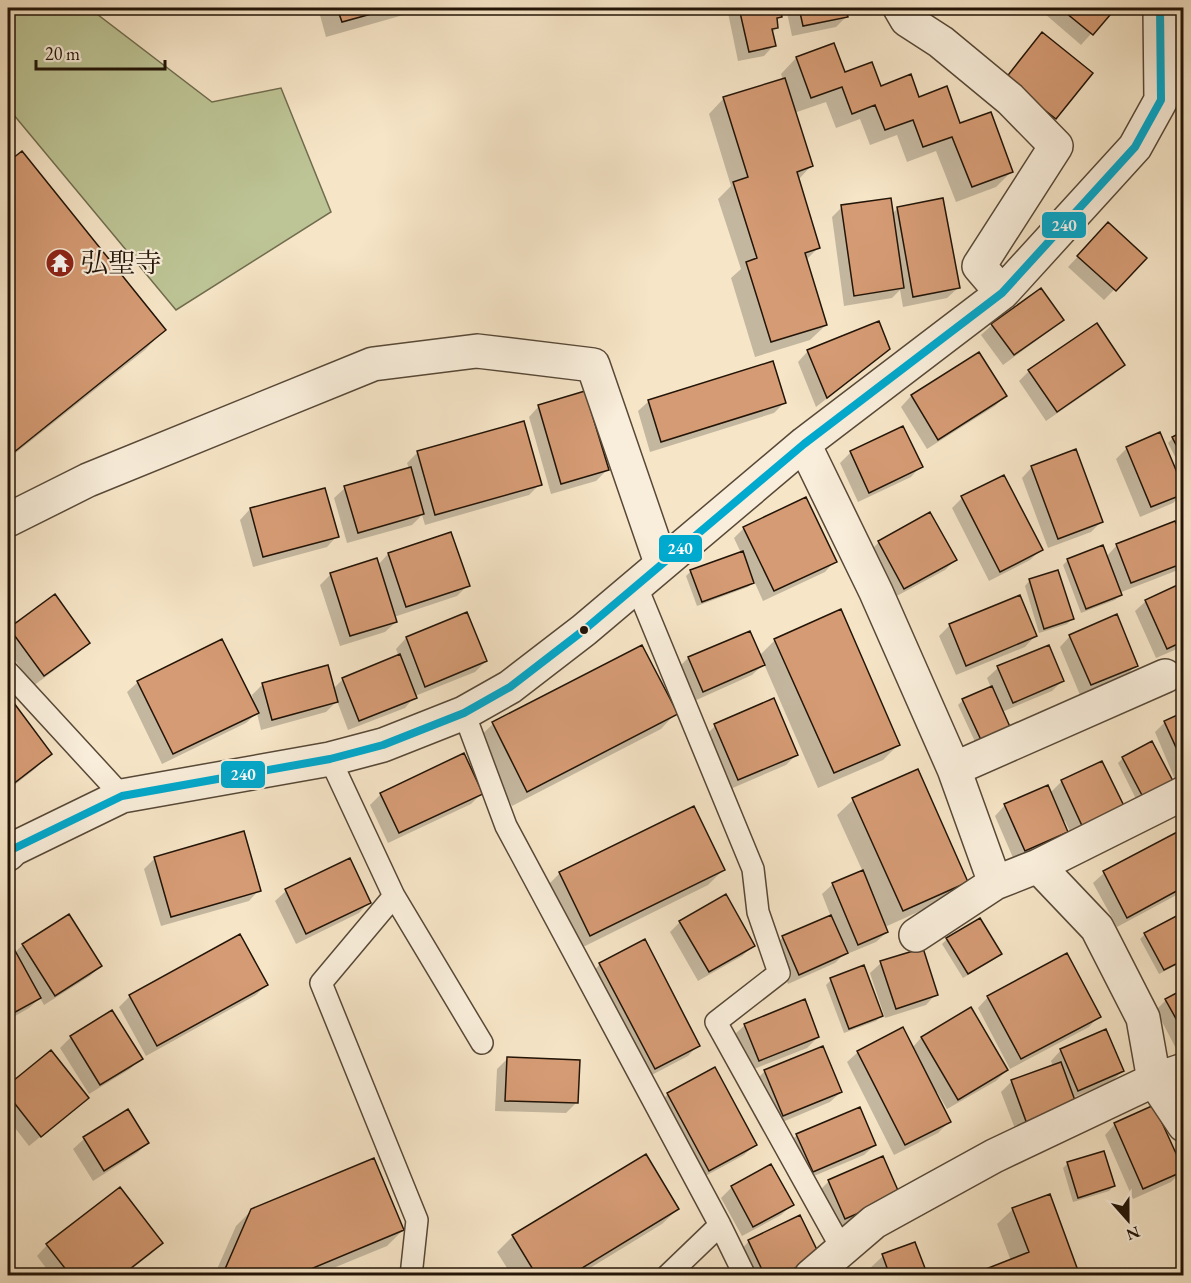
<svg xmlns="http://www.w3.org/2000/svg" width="1191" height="1283" viewBox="0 0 1191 1283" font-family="'EB Garamond','Noto Serif JP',serif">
  <rect width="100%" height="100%" fill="#f6e5c7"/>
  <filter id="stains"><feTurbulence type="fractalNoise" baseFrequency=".00333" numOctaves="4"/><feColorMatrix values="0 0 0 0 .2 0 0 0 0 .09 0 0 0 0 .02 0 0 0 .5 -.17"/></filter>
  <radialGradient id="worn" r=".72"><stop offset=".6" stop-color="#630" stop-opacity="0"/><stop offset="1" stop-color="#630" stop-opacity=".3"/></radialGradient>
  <path fill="#bdc495" stroke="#706c4e" stroke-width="1.5" d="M8 8H89L212 102 281 88 331 212 176 310 8 108Z"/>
  <path fill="#0003" d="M318 8H428L326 37Z
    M727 8H779L781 16 776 21 777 28 771 33 774 45 764 56 738 61Z
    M786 8H845L847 16 836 27 792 36Z
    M1051 8H1114L1081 45 1045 14Z
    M1042 34 1055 118 1044 128 996 90 1032 45Z
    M796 58 844 74 880 88 919 99 960 125 1011 172 996 187 956 202 936 151 907 162 897 135 870 145 860 119 836 128 826 102 794 113 811 166 798 180 819 247 806 260 826 325 810 340 755 357 731 278 741 269 718 199 731 186 709 114 724 98 783 80 781 74Z
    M22 153 164 330 145 350 8 459V164Z
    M842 207 892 214 898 208 958 288 947 298 903 307 900 290 892 298 844 306 832 217Z
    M1098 235 1145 258 1104 300 1068 267Z
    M1062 319 1051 330 1003 365 981 335 992 325Z
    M888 348 877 359 816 407 798 362 808 351Z
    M979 354 1005 396 995 406 927 449 901 407 911 396Z
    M1123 364 1113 375 1046 421 1019 381 1029 371Z
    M649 401 784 403 774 413 650 452 638 411Z
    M539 406 607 470 596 481 551 494 529 417Z
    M902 428 921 466 911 477 858 502 840 463 850 453Z
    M1184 433V474L1168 443 1173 438Z
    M1159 434 1183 493 1173 503 1140 517 1116 459 1127 448Z
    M418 452 540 484 529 495 425 525 422 515 412 525 347 543 334 498 345 488 409 469 407 463Z
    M1032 467 1101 522 1091 532 1048 548 1022 478Z
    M962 498 1041 550 1030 560 989 581 952 508Z
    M250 509 337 536 327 547 253 567 240 520Z
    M744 528 835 561 825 572 763 601 754 581 748 587 697 606 686 576 691 571 741 553 734 538Z
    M879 542 955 560 945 570 893 598 868 553Z
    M1117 545 1184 547V565L1178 570 1119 593 1120 595 1115 600 1081 613 1063 565 1068 560 1106 557Z
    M388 554 468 585 457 596 394 617 396 622 385 632 340 646 320 585 331 574 378 565Z
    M1030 580 1072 619 1067 624 1039 633 1025 586Z
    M1184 584V646L1156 658 1135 611 1146 601Z
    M1019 597 1035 636 1025 647 956 675 939 636 949 626Z
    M466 614 486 661 475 672 415 696 405 708 348 730 337 701 326 712 261 730 257 713 246 723 162 764 127 692 138 682 253 704 254 703 252 695 263 684 333 689 343 679 399 657 396 649 406 638Z
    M10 629 88 643 78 653 33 686 8 650V632Z
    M1070 636 1136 665 1126 676 1080 695 1060 647Z
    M775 640 899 744 883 760 818 788 764 664 752 675 692 702 678 668 688 658 759 656Z
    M998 668 1062 681 1052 691 1002 712 977 746 958 705 963 700 991 688 987 678Z
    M8 698 50 753 35 769 8 790Z
    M676 713 661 729 512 806 477 739 493 724Z
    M1184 714V779L1176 782 1155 732 1165 722Z
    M715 726 797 754 786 765 728 790 705 736Z
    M464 755 481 794 471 804 388 843 370 805 381 794Z
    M1123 758 1172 783 1138 803 1118 763Z
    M1062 781 1124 810 1074 840 1065 821 1062 822 1066 831 1056 842 1014 860 995 816 1005 805 1050 793Z
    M853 800 967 881 951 897 885 927 887 932 876 942 847 954 846 952 835 963 788 984 773 948 783 937 831 917 822 894 833 884 863 872 837 815Z
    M1181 832 1184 837V891L1117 927 1093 883 1104 873Z
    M155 858 259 890 249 901 161 926 144 869Z
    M349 860 369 902 359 913 296 944 275 901 286 891Z
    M723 870 708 885 575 951 544 889 560 873Z
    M1184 915V961L1159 974 1140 939 1145 934Z
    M680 922 753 946 742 956 698 981 670 932Z
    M947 939 1000 954 995 959 963 978 942 944Z
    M23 945 100 966 90 976 44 1005 40 998 29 1008 8 1020V952L13 949 15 952Z
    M881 963 936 994 926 1005 885 1018 870 973Z
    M600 964 698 1045 688 1056 644 1079 590 975Z
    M831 980 881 1016 876 1021 844 1033 826 985Z
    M266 985 256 995 146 1056 119 1007 130 996Z
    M1184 991 1183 1062 1156 1010 1166 1000Z
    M988 997 1099 1016 1089 1027 1010 1069 978 1008Z
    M971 1010 1007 1070 996 1081 947 1109 937 1092 935 1094 949 1122 938 1133 894 1155 847 1062 858 1052 912 1048 921 1038Z
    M112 1012 141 1058 130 1069 89 1094 60 1048 71 1037Z
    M745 1025 818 1037 807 1048 749 1071 734 1035Z
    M1061 1050 1123 1071 1112 1081 1072 1098 1017 1134 1001 1092 1012 1081 1053 1066 1051 1061Z
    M50 1052 76 1108 29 1146 8 1119V1086Z
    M507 1059 576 1103 566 1113 495 1111 497 1069Z
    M765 1071 841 1092 830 1102 773 1126 754 1082Z
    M668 1094 755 1145 744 1155 698 1180 658 1104Z
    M127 1111 148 1143 137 1153 93 1181 73 1149 84 1139Z
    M1115 1124 1182 1171 1171 1182 1133 1199 1105 1135Z
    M797 1135 875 1145 864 1155 802 1181 787 1145Z
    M1068 1163 1114 1186 1109 1191 1073 1202 1063 1168Z
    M770 1166 792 1205 781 1215 742 1236 721 1198 732 1187Z
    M829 1181 888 1206 835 1229 818 1192Z
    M678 1209 662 1224 577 1276H512L497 1252 513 1236Z
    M1013 1209 1079 1276 1011 1261 997 1224Z
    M252 1210 403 1230 387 1246 314 1276H214L236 1226Z
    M749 1241 807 1266 788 1276H750L739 1252Z
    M161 1243 151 1254 122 1276H52L37 1256 47 1245Z
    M883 1256 927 1276H869L867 1271Z"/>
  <path fill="#d59b74" stroke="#221407" stroke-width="1.5" d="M337 8H393L342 22Z
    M739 8H780L782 17 777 18 778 28 772 29 776 46 749 52Z
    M799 8H846L848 17 803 26Z
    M1060 8H1116L1093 35Z
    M1042 32 1093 73 1056 119 1005 79Z
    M834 43 845 72 872 62 881 86 911 74 919 97 947 86 960 123 991 112 1013 172 972 187 952 137 923 147 913 120 885 130 875 105 852 114 842 87 811 98 796 57Z
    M785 78 813 166 797 172 820 248 805 253 827 325 771 342 746 262 757 258 733 182 748 177 723 97Z
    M22 151 166 330 8 457V342L10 340 8 337V162Z
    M891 198 904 288 854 296 841 205Z
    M943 198 960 288 913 297 897 207Z
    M1108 222 1147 258 1116 291 1077 256Z
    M1041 288 1064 320 1014 355 991 324Z
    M879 321 890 349 827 398 807 350Z
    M1097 323 1125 365 1057 412 1028 370Z
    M979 352 1007 396 938 440 911 395Z
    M773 361 786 403 661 442 648 400Z
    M585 391 609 470 561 484 538 405Z
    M524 421 542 485 435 515 417 451Z
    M903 426 923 467 869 493 850 451Z
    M1184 431V460L1172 437Z
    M1160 432 1184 489V494L1151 507 1126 447Z
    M1076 449 1103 522 1058 539 1031 466Z
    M411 467 424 514 358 533 344 486Z
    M1004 475 1043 550 1000 572 961 496Z
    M325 488 339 537 263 557 250 508Z
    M806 497 837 562 774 591 743 527Z
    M930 512 957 560 904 589 878 541Z
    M1175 521 1184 542V563L1131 583 1116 544Z
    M451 532 470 586 406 607 388 553Z
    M1103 545 1122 595 1086 609 1067 559Z
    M743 551 754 583 702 602 690 570Z
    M377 558 397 622 350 636 330 573Z
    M1058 570 1074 619 1044 629 1029 579Z
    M1184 582V641L1167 649 1145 600Z
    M55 594 90 643 44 676 9 628Z
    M1020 595 1037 636 966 666 949 624Z
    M841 609 900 745 834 773 774 639Z
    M467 612 487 661 425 687 406 637Z
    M1117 614 1138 666 1091 685 1069 635Z
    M750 631 765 665 703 692 688 657Z
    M222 639 259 713 173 754 137 681Z
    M642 645 678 714 527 792 492 722Z
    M1049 645 1064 681 1013 703 997 666Z
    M400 654 417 698 359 721 342 678Z
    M328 665 338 702 272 720 262 683Z
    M992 686 1011 729 982 742 962 699Z
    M8 695 52 754 8 788Z
    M774 698 798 755 738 780 714 724Z
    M1184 712V765L1164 721Z
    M1152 741 1174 783 1144 799 1122 757Z
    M464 753 483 794 399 833 380 793Z
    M1102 761 1126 810 1084 830 1061 780Z
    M918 769 968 882 903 911 852 798Z
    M1048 785 1068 832 1025 851 1004 804Z
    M694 806 725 870 590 936 559 872Z
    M1181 830 1184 834V887L1127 918 1103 871Z
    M244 831 261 891 171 917 154 857Z
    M350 858 371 903 306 934 285 889Z
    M863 870 888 932 858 945 832 883Z
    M726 894 755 946 709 972 679 921Z
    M1184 912V960L1164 970 1144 933Z
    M69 914 102 966 55 996 22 944Z
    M831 915 848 953 799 975 782 936Z
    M980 918 1002 954 968 974 946 938Z
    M240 934 268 985 157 1046 129 995Z
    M645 939 700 1046 655 1069 599 963Z
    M13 947 41 998 8 1016V950Z
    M923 948 938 995 896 1009 880 961Z
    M1067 953 1101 1017 1021 1059 987 996Z
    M864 965 883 1016 849 1029 830 978Z
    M1184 989V1033L1165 999Z
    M805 999 819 1037 759 1061 744 1024Z
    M971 1007 1008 1070 958 1100 921 1037Z
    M112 1010 143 1059 100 1085 70 1036Z
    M903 1027 951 1122 905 1145 857 1051Z
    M1106 1029 1124 1071 1078 1091 1060 1049Z
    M823 1046 842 1092 783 1116 764 1070Z
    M51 1050 89 1098 41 1137 8 1095V1085Z
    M507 1057 580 1060 578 1103 505 1101Z
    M1061 1062 1077 1106 1027 1124 1011 1080Z
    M715 1067 757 1145 709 1171 667 1093Z
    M1154 1105 1184 1171 1143 1189 1114 1123Z
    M860 1107 876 1145 813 1172 796 1134Z
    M128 1109 149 1143 104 1171 83 1137Z
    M1104 1151 1115 1186 1078 1198 1067 1162Z
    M646 1154 679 1209 569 1276H537L512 1235Z
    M883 1156 900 1195 845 1219 828 1180Z
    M374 1158 404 1230 294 1276H222L251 1209Z
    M771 1164 794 1205 753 1227 731 1186Z
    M120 1187 163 1243 121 1276H71L46 1244Z
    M1050 1194 1080 1276H968L1029 1252 1012 1208Z
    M800 1215 820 1256 779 1276H765L748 1240Z
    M915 1242 928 1276H890L882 1254Z"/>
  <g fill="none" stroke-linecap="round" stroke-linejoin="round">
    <g stroke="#574837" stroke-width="24">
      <path id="service" d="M636 585 753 869 758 912 779 973 716 1022 842 1249
        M8 672 122 796
        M464 713 506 826 720 1225 745 1276
        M330 759 394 896 482 1043
        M394 896 321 983 417 1220 411 1276
        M667 1276 720 1225"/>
    </g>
    <g stroke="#574837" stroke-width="36">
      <path id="minor" d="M900 8 907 20 941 42 1010 99 1056 146 979 266 1002 293
        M804 444 876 592 954 769 995 883 1038 866 1097 928 1143 1018 1154 1080 1184 1125
        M8 520 88 480 373 364 477 351 593 365 661 563
        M954 769 1165 676
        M8 854 13 849 122 796 330 759 383 745 464 713 510 687 584 630 804 444 1002 293 1135 147 1161 100 1160 8
        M1038 866 1184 793
        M916 935 995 883
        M811 1276 874 1222 994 1156 1154 1080 1184 1070"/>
    </g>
    <use href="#service" stroke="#f9eedb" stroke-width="21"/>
    <use href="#minor" stroke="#f9eedb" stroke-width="33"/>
    <g stroke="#f9eedb" stroke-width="12">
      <path id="bus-1" d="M8 854 13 849 122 796 330 759 383 745 464 713 510 687 584 630 804 444 1002 293 1135 147 1161 100 1160 8"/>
    </g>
    <use href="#bus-1" stroke="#00a9ce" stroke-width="8"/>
  </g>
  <defs>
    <g id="temple-disc" transform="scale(1.5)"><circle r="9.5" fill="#8f2418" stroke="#f9eedb"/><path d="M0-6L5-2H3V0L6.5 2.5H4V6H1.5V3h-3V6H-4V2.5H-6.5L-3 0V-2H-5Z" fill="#fff"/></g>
  </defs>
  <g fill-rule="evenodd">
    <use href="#temple-disc" x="60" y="263"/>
  </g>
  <circle fill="#221407" stroke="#f9eedb" stroke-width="2" cx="584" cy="630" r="5"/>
  <g text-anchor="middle" stroke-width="4.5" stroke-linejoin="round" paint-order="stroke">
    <g font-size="27" fill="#221407" stroke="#f9eedb" text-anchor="start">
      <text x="81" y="272">弘聖寺</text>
    </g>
  </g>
  <g stroke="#f9eedb" stroke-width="2">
    <rect x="1041" y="211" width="46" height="28" rx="6" fill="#00a9ce"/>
    <rect x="658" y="534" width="45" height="29" rx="6" fill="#00a9ce"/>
    <rect x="220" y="760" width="46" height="29" rx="6" fill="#00a9ce"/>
  </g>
  <g font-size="16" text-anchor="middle" font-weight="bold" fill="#fff">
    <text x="1064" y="231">240</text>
    <text x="680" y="554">240</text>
    <text x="243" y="780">240</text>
  </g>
  <rect width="1191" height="1283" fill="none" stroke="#f6e5c7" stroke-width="30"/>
  <rect x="9" y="9" width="1173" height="1265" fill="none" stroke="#221407" stroke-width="3"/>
  <rect x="15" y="15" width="1161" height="1253" fill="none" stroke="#221407" stroke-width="1.5"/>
  <g transform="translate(1128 1220) rotate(159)" stroke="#f9eedb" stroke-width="4.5" paint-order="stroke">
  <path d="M0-4.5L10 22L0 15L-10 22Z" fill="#221407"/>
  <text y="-9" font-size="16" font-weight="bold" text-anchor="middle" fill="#221407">N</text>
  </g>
  <path d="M36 60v9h129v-9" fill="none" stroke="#221407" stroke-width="3"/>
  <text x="45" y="60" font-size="18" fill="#221407" stroke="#f9eedb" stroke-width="4.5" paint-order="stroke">20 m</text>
  <rect width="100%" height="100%" filter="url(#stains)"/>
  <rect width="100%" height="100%" fill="url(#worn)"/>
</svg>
